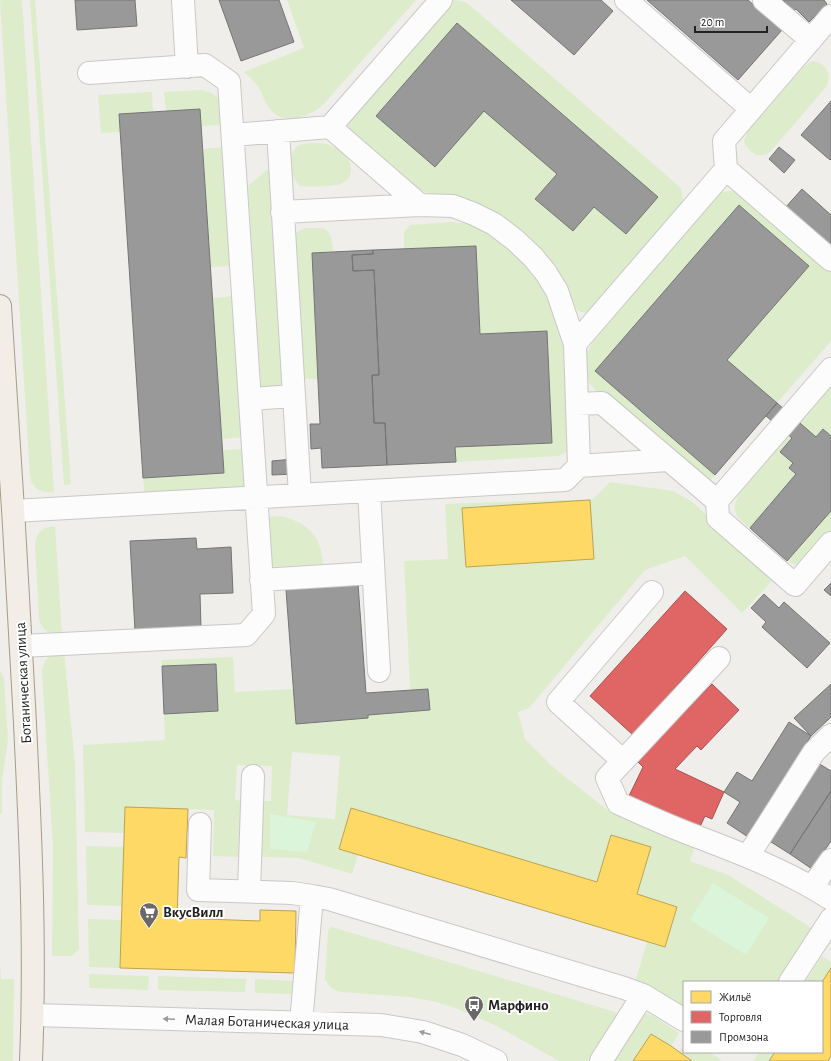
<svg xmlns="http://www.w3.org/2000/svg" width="831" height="1061" viewBox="0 0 831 1061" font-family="'Alegreya Sans',sans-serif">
  <rect width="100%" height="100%" fill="#f0eeeb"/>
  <path fill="#ddeccb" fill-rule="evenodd" d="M0 0H22L54 492C42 493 33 490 30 477Z
    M30 0H35L71 484 64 485Z
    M287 0H416L321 107C307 117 284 126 271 110 265 104 263 95 259 88 255 82 249 77 244 72L304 48Z
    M455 0 465 2 473 8 681 188 683 201 679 207 591 312C578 315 575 308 570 298L455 197 428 193 418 189 350 130 347 124 447 2ZM457 23 658 197 626 234 484 111 435 167 376 116Z
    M814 61C827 64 831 74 827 86L770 152C759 160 748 152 744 141L748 131 804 67 808 63Z
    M202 90C224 95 222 106 224 125L201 126 200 109 166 111 164 92Z
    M152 92 153 112 120 114V132L101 133 98 95Z
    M322 143C329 145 336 147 342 151 351 159 356 176 343 183 335 187 309 187 300 186 290 178 285 151 300 145 306 143 315 143 322 143Z
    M225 147 233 266 210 267 203 149Z
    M267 170 274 174 282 386H261L248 186Z
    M729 191H738L831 270V341L777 403 727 360 809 266 739 205 595 371 715 475 705 486 596 391 587 380 585 366 586 354 593 342 712 199 720 192Z
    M451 222 469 224 489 233 508 247 525 263 538 279 548 296 565 348 568 451 559 456 456 462 455 447 552 443 547 332 480 334 476 246 404 249V232L410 225Z
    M305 228C328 227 332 229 333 252L312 253 318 379H311L303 378 294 237 297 232Z
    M235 296 244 437 222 439 213 298Z
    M831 387V435L823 429 816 437 802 426 780 452 793 463 796 474 750 528C736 517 729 510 740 493Z
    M245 449V484L241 489 145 499 143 478 224 473 222 450Z
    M610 482 673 491 691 501 776 577 742 613 685 556 645 570 529 708 518 712 525 739 553 767 610 812 696 844 690 861 728 875 810 927 811 928V931L778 982H684V1014L634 986 647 942 665 947 677 907 637 894 651 847 611 835 597 882 351 809 339 849 358 855 352 874 299 858 261 857 263 801H271L272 766 237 765 235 800 243 801 241 857 213 856 214 810 188 809 124 833 85 832 83 745 165 740 164 714 218 711 216 664 162 666 161 660 233 657 235 692 293 689 296 724 368 718V715L430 710 428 689 410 690 404 561 448 559 445 504 593 499ZM292 752 340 756 335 819 287 815Z
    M831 511V536L799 565 793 564 787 561Z
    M280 516C307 522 321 535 323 564L270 567 267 517Z
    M55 526 62 634C50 635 42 631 39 619L35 544C37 532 42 527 55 526Z
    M64 652 75 764 79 949 72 956H52L53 848 42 672C45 656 49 655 64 652Z
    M0 671 4 678 8 740 2 781V814H0Z
    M86 846 124 847 122 906 87 905Z
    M88 919 122 920 120 968 89 967Z
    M332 927 615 1012 618 1018 590 1061H559L497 1026 453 1007 432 1001 409 997 341 992C333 990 329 987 325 979L328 932 329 929Z
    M822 956 831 962V968L822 982H805Z
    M0 962 1 979H14L13 1061H0Z
    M89 974 149 976 148 990 89 988Z
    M158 976 246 979 245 992 158 990Z
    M255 979 295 981 294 994 255 993Z
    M644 1014 652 1015 679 1033 671 1046 651 1034 633 1061H612Z
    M684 1044V1052H709L721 1060 720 1061H692L679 1052Z
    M759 1052H775L769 1061H753Z"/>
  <path fill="#daf5da" d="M270 814 316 822 307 852 270 849Z
    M713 883 769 918 746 955 690 920Z"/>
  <path fill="#ffd966" stroke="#bda252" d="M590 500 594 559 466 567 462 508Z
    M125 807 188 809 186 858 179 857 177 918 260 921V910L296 911 295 973 120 968Z
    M351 808 597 882 611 835 651 847 637 894 677 907 665 947 339 849Z
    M831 968V1056L828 1061H769L775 1052H822V982Z
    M651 1034 671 1046 692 1061H633Z"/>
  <path fill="#e06666" stroke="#a75252" d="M685 591 727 629 633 735 590 696Z
    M712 684 739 710 701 750 697 746 675 769 724 792 712 819 705 816 698 831 628 798 643 767 637 761Z"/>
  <path fill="#999" stroke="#757575" d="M75 0H135L137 26 77 30Z
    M219 0H279L294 42 241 61Z
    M511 0H601L613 11 574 55Z
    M647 0H748L782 30 738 80Z
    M783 0H824L827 4 809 22 796 9 794 11Z
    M457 23 658 197 626 234 594 207 573 231 535 199 557 174 484 111 435 167 376 116Z
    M831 101V159L830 160 801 135Z
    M200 109 224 473 143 478 119 114Z
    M779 147 795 160 784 173 769 159Z
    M802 189 831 215V250L785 208Z
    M739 205 809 266 727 360 777 403 715 475 595 371Z
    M476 246 480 334 547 331 552 443 455 447 456 462 387 465 385 423H374L372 375H379L374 270 353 271 352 255 373 254V250Z
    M373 250V254L352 255 353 271 374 270 379 375H372L374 423H385L387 465 322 468 321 448 311 449 310 424H320L312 253Z
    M777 403 816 437 823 429 831 436V511L787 561 750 528 796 474 789 468 793 463 780 452 792 438 766 416Z
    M293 459 294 474 272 475V461Z
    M196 538 197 549 231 547 233 593 200 594 201 627 135 631 130 541Z
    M831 583V596L824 590Z
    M358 584 366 693 428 689 430 710 368 715V718L296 724 286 590Z
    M764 594 779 608 784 602 830 643 807 668 762 627 766 622 751 608Z
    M216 664 218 711 164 714 162 666Z
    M831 684V717L811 736 794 718Z
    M789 722 811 736 748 837 727 823 740 802 724 792 737 772 752 781Z
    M818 763 831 771V791L790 854 768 840Z
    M831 791V841L812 869 790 854Z"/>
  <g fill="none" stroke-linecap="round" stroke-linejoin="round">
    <g stroke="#c9c8c7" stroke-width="24">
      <path id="minor" d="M183 0 187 67
        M626 0 751 109
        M764 0 811 40
        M831 16 724 141 726 169 831 260
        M330 127 441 0
        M278 131 300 495
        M233 135 330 127 420 205
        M575 344 726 169
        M250 399 293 396
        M577 404 602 403 717 501 831 369
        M579 466 668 460
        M369 491 379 671
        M717 501 718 518 795 585 831 543
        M14 511 565 480 579 466 575 344 557 291 546 273 533 257 515 240 494 224 474 214 453 206 420 205 282 212
        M261 580 373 573
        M652 592 558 702 623 761 607 778 618 803C640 813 662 823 685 832 735 851 786 870 831 899
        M21 646 246 635 264 614 229 82 205 65 89 73
        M623 761 719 658
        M200 824 198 890 292 893 312 896
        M748 856 814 752 831 735
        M812 887 831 860
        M249 891 253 776
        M790 982 831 919
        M33 1015 381 1025 423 1032 462 1045 496 1061
        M301 1023 312 896 329 899 624 988 643 995 684 1020
        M601 1061 643 995"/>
    </g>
    <g stroke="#a79c86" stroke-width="24">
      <path id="major" d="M0 306C9 439 17 571 24 704 30 823 36 942 31 1061"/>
    </g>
    <use href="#minor" stroke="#fdfcfc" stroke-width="22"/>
    <use href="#major" stroke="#f3ede7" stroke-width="22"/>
  </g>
  <defs><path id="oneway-solid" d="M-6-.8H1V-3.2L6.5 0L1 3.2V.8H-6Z"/></defs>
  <g fill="#9a9a9a">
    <use href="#oneway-solid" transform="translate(169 1019) rotate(-178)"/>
    <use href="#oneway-solid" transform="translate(425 1033) rotate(-165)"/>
  </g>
  <defs>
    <g id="supermarket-pin" transform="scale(1)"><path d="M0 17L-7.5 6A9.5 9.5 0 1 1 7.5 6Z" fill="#6a6968" stroke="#fff"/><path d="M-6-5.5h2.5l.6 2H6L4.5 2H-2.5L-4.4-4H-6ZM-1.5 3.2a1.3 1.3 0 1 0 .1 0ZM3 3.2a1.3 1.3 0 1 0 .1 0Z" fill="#fff"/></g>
    <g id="bus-pin" transform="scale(1)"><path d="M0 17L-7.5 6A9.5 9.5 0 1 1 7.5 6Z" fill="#6a6968" stroke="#fff"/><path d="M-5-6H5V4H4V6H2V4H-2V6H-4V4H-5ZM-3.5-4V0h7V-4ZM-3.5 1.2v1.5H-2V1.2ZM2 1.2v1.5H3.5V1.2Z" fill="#fff"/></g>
  </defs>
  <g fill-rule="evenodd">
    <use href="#supermarket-pin" x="149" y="912"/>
    <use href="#bus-pin" x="474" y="1005"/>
  </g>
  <g text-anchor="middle" stroke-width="4" stroke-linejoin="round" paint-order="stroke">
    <g font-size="15" fill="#222" stroke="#fff">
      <text transform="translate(23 683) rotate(-93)" y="5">Ботаническая улица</text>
      <text transform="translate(267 1022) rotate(2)" y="5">Малая Ботаническая улица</text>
    </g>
    <g font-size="15" font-weight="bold" fill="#222" stroke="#fff" text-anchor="start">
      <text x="163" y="917">ВкусВилл</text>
      <text x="488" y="1010">Марфино</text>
    </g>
  </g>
  <rect x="683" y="981" width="140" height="72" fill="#ffffff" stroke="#a7a7a7"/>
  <rect x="691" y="991" width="20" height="12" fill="#ffd966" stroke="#a7a7a7"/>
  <text x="719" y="1001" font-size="12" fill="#222222">Жильё</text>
  <rect x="691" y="1011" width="20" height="12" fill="#e06666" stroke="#a7a7a7"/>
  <text x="719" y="1021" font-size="12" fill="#222222">Торговля</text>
  <rect x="691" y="1031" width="20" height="12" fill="#999999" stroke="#a7a7a7"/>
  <text x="719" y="1041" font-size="12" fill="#222222">Промзона</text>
  <path d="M695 26v6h72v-6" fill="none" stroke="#222222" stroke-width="2"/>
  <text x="701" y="26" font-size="12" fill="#222222" stroke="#ffffff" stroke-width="3" paint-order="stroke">20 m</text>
</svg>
